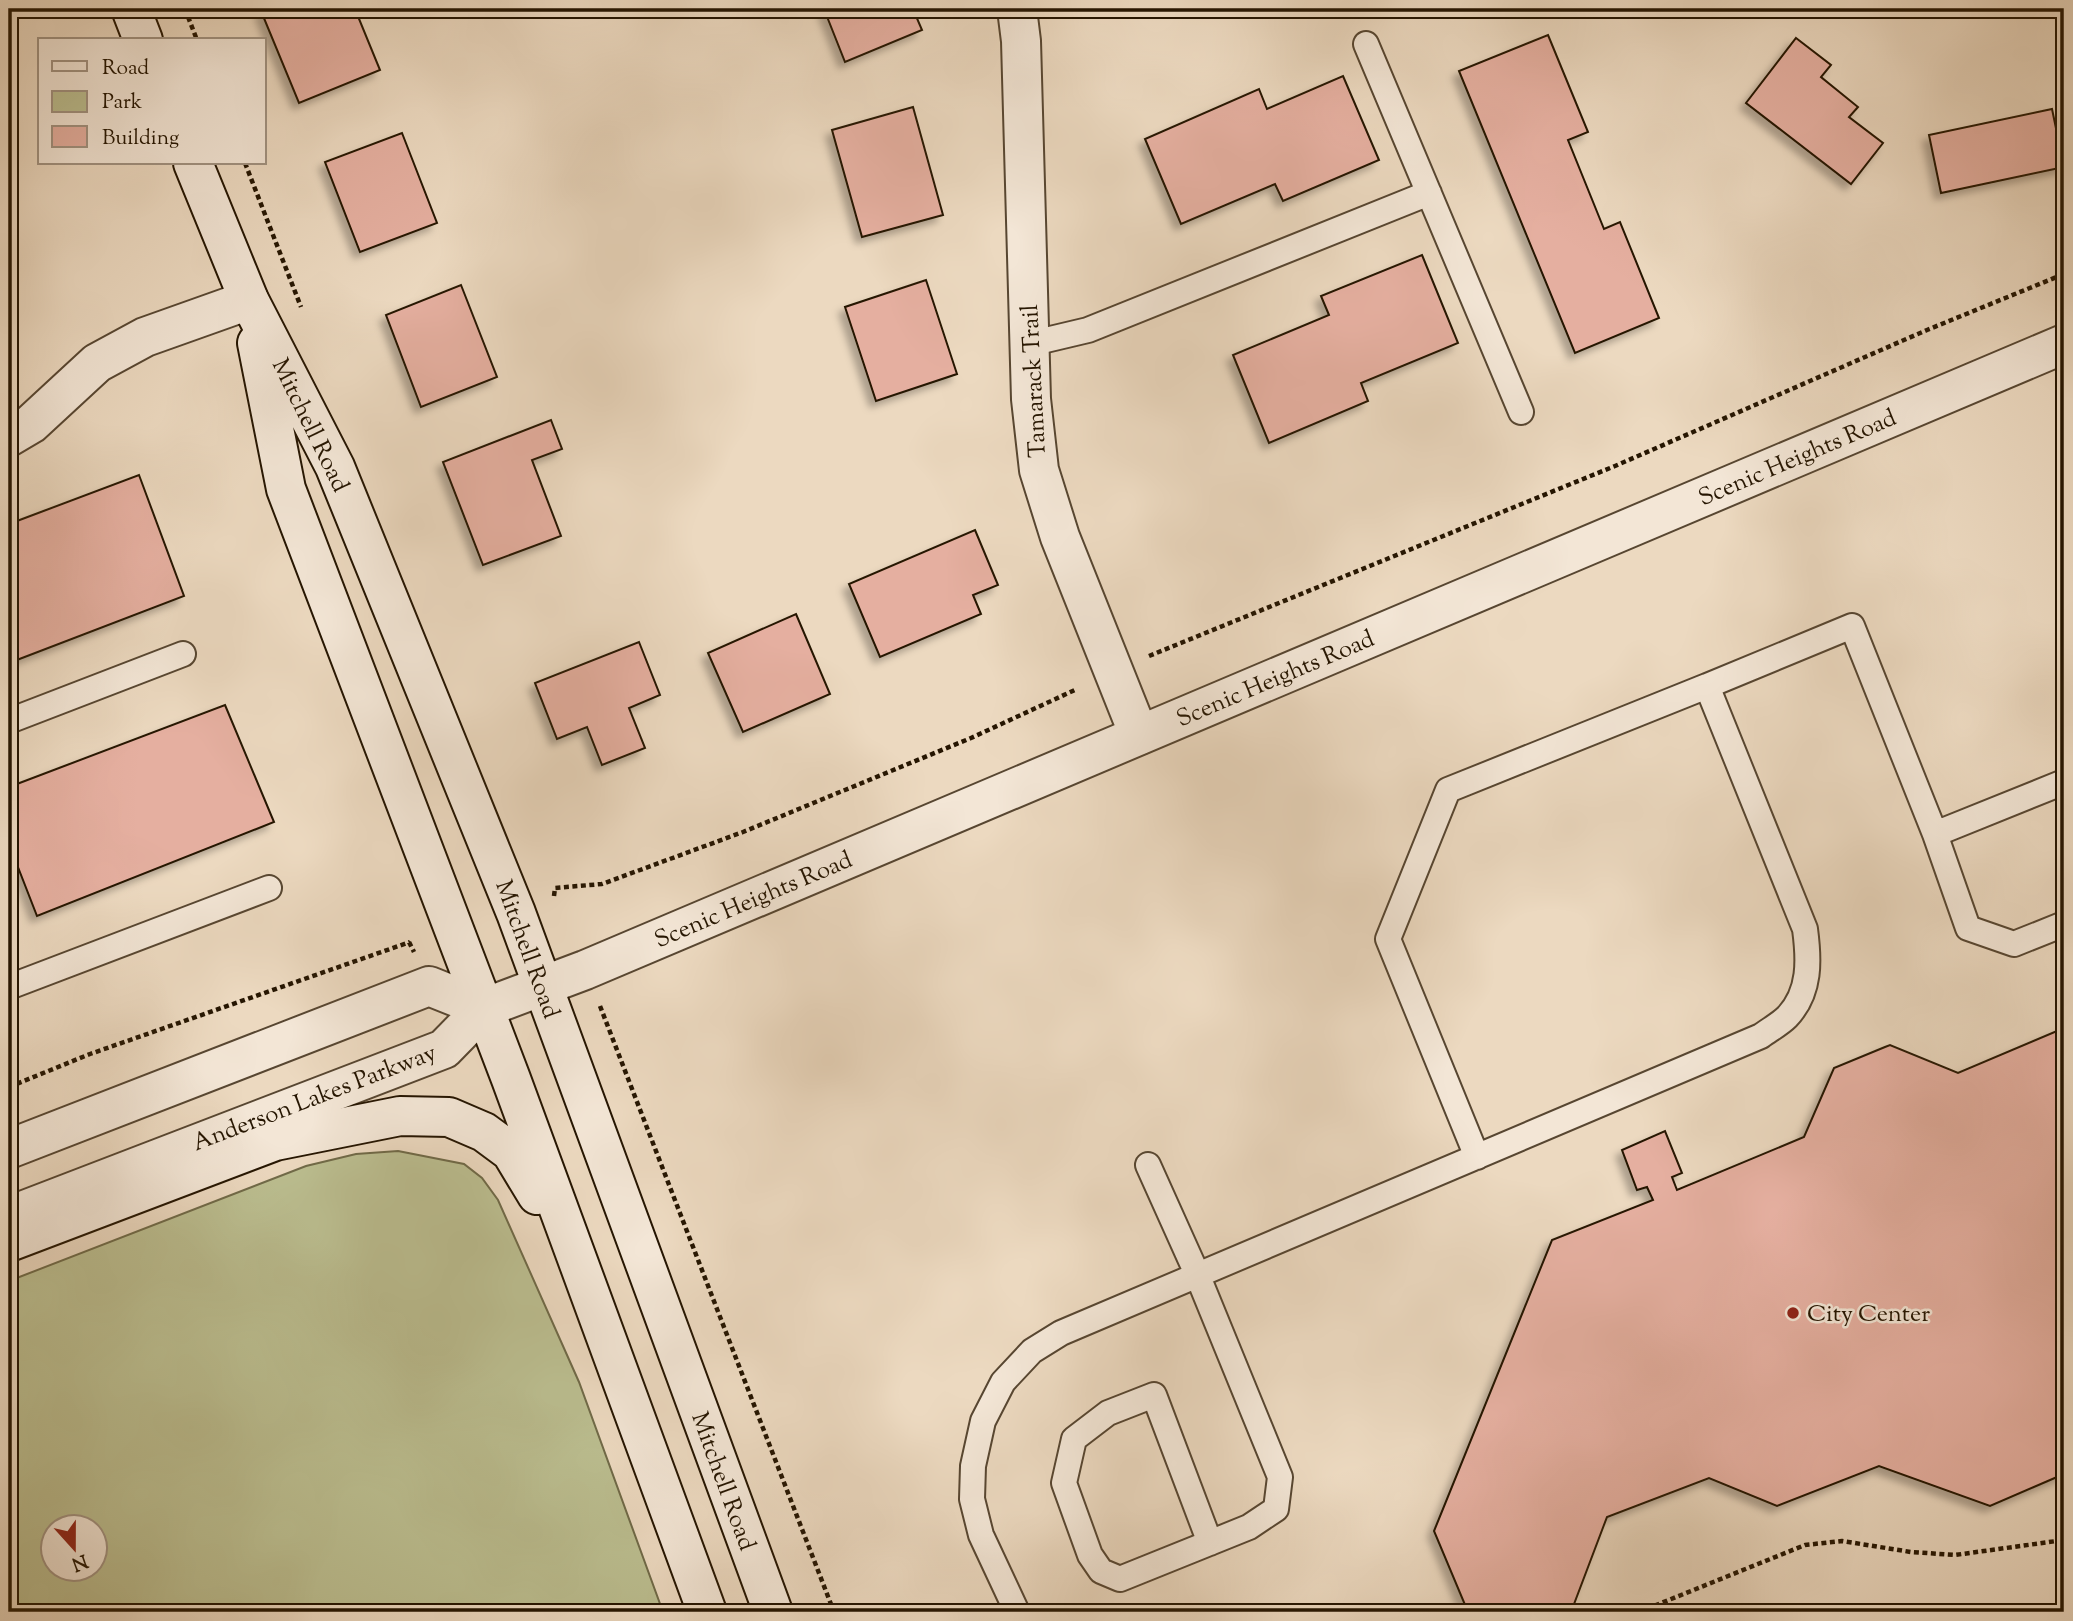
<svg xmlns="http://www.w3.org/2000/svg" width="2073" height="1621" viewBox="0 0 2073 1621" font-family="'Sorts Mill Goudy',serif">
  <defs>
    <filter id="shadow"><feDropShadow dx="-6" dy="6" stdDeviation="3.5" flood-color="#0004"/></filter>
  </defs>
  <rect width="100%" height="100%" fill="#ecd9c0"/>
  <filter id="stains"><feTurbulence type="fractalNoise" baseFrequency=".00286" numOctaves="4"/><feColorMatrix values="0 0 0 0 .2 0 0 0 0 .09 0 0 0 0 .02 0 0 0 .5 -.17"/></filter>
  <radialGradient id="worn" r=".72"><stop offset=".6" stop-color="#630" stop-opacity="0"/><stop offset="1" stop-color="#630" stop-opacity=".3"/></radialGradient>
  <path fill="#bbbe90" stroke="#706a48" stroke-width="2" fill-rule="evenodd" d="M398 1151 464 1164 482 1178 498 1200 579 1382 663 1612H9V1281L306 1166 356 1154ZM52 1526H94V1568H52Z"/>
  <path fill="#e5afa0" stroke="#251501" stroke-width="2" filter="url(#shadow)" d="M266 9H355L380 70 299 103 261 11Z
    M824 9H913L922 30 845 62Z
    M1548 35 1588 132 1568 140 1604 229 1620 222 1659 318 1575 353 1459 71Z
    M1796 38 1831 65 1821 77 1858 107 1849 117 1883 143 1851 184 1746 103Z
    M1343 76 1379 160 1283 201 1275 184 1181 224 1145 139 1259 89 1267 109Z
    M913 107 943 215 862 237 832 130Z
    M2052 109 2064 167 1941 193 1929 135Z
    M402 133 437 223 360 252 325 162Z
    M1422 255 1458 343 1361 383 1368 401 1269 443 1233 355 1329 315 1321 296Z
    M926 280 957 374 876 401 845 307Z
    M461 285 497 377 421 407 386 315Z
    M551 420 562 449 532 460 561 536 483 565 443 462Z
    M139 475 184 596 9 663V524Z
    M975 530 998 585 973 595 981 614 880 657 849 584Z
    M796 614 830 694 743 732 708 653Z
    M639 642 660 695 629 708 645 748 602 765 587 727 557 739 535 683Z
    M225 705 274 822 37 916 9 844V787Z
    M2064 1028V1474L1990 1506 1879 1466 1777 1506 1709 1478 1607 1517 1571 1612H1468L1434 1531 1552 1240 1653 1200 1647 1187 1637 1190 1622 1150 1665 1131 1682 1173 1672 1177 1677 1190 1804 1137 1834 1068 1885 1047 1890 1045 1958 1073Z"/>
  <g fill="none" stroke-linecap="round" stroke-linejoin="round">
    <g stroke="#574631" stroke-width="28">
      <path id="service" d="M1366 44 1521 412
        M1029 344 1088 330 1429 193
        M9 721 183 654
        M1935 834 1968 928 2014 944 2064 924
        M9 987 269 888
        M1477 1157 1388 939 1448 790 1707 686
        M1148 1165 1197 1274 1280 1477 1276 1509 1249 1527 1120 1579 1101 1571 1090 1555 1064 1483 1074 1439 1108 1413 1154 1395 1210 1543
        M1017 1612 981 1535 972 1499 973 1466 983 1421 1003 1382 1032 1351 1061 1333 1761 1036C1769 1030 1780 1024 1787 1017 1811 992 1809 959 1805 929L1707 686 1852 626 1935 834 2064 782"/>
    </g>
    <g stroke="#574631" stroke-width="42">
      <path id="minor" d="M1017 9 1021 41 1031 399 1039 470 1060 537 1139 735
        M9 437 31 424 97 363 145 337 249 300"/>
    </g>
    <g stroke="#574631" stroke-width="42">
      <path id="tertiary" d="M9 1149 429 986 484 1008
        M9 1216 444 1049 484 1008 585 970 2064 344"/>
    </g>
    <g stroke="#251501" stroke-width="42">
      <path id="secondary" d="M131 9 143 40
        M193 163 249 300 335 467 516 913 773 1612
        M257 343 286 489 511 1079 707 1612
        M9 1242 275 1141 400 1116 449 1117 484 1132 511 1152 537 1195"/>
    </g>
    <path stroke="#251501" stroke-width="4.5" stroke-dasharray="5 3.5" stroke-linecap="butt" d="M185 9 197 40
      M245 163 301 307
      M1149 656 1615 466 1927 330 2064 274
      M554 896 555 888 602 884 743 832 971 738 1077 689
      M409 942 414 952
      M600 1006 834 1612
      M9 1087 90 1054 410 942
      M1639 1612 1805 1545 1842 1541 1911 1552 1955 1555 2064 1540"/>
    <use href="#service" stroke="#f3e6d6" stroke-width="24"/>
    <use href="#minor" stroke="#f3e6d6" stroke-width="38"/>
    <use href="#tertiary" stroke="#f3e6d6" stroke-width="38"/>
    <use href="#secondary" stroke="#f3e6d6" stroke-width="38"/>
  </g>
  <circle fill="#8f2418" stroke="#f3e6d6" stroke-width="2.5" cx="1793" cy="1313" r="7"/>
  <g text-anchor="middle" stroke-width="5" stroke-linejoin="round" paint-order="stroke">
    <g font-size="24" fill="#251501" stroke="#f3e6d6">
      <text transform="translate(1033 381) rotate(-93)" y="8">Tamarack Trail</text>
      <text transform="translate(311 425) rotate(64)" y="8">Mitchell Road</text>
      <text transform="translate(1797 457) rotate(-23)" y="8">Scenic Heights Road</text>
      <text transform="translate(1275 678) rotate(-23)" y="8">Scenic Heights Road</text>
      <text transform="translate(753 899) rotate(-23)" y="8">Scenic Heights Road</text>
      <text transform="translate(528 949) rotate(70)" y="8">Mitchell Road</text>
      <text transform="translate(314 1097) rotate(-21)" y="8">Anderson Lakes Parkway</text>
      <text transform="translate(724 1481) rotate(70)" y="8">Mitchell Road</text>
    </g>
    <g font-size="24" fill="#251501" stroke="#f3e6d6" text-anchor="start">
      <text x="1807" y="1321">City Center</text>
    </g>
  </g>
  <rect width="2073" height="1621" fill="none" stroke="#ecd9c0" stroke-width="35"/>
  <rect x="10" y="10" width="2052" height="1600" fill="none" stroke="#251501" stroke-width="3.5"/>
  <rect x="18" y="18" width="2038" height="1586" fill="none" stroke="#251501" stroke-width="2"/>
  <rect x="38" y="38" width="228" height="126" fill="#f3e6d6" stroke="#a19281" stroke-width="2"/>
  <rect x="52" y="61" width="35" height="10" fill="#f3e6d6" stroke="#a19281" stroke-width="2"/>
  <text x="102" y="74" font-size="21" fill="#251501">Road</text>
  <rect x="52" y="91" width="35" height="21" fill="#bbbe90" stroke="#a19281" stroke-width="2"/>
  <text x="102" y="108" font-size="21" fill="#251501">Park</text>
  <rect x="52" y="126" width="35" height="21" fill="#e5afa0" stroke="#a19281" stroke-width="2"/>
  <text x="102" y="144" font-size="21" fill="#251501">Building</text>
  <g transform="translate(74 1548) rotate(159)"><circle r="33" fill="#f3e6d6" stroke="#a19281" stroke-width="2"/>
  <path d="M0-5L12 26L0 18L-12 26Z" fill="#8f2418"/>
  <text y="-10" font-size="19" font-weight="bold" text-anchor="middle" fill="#251501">N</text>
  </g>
  <rect width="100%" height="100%" filter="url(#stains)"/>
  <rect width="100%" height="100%" fill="url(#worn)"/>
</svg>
